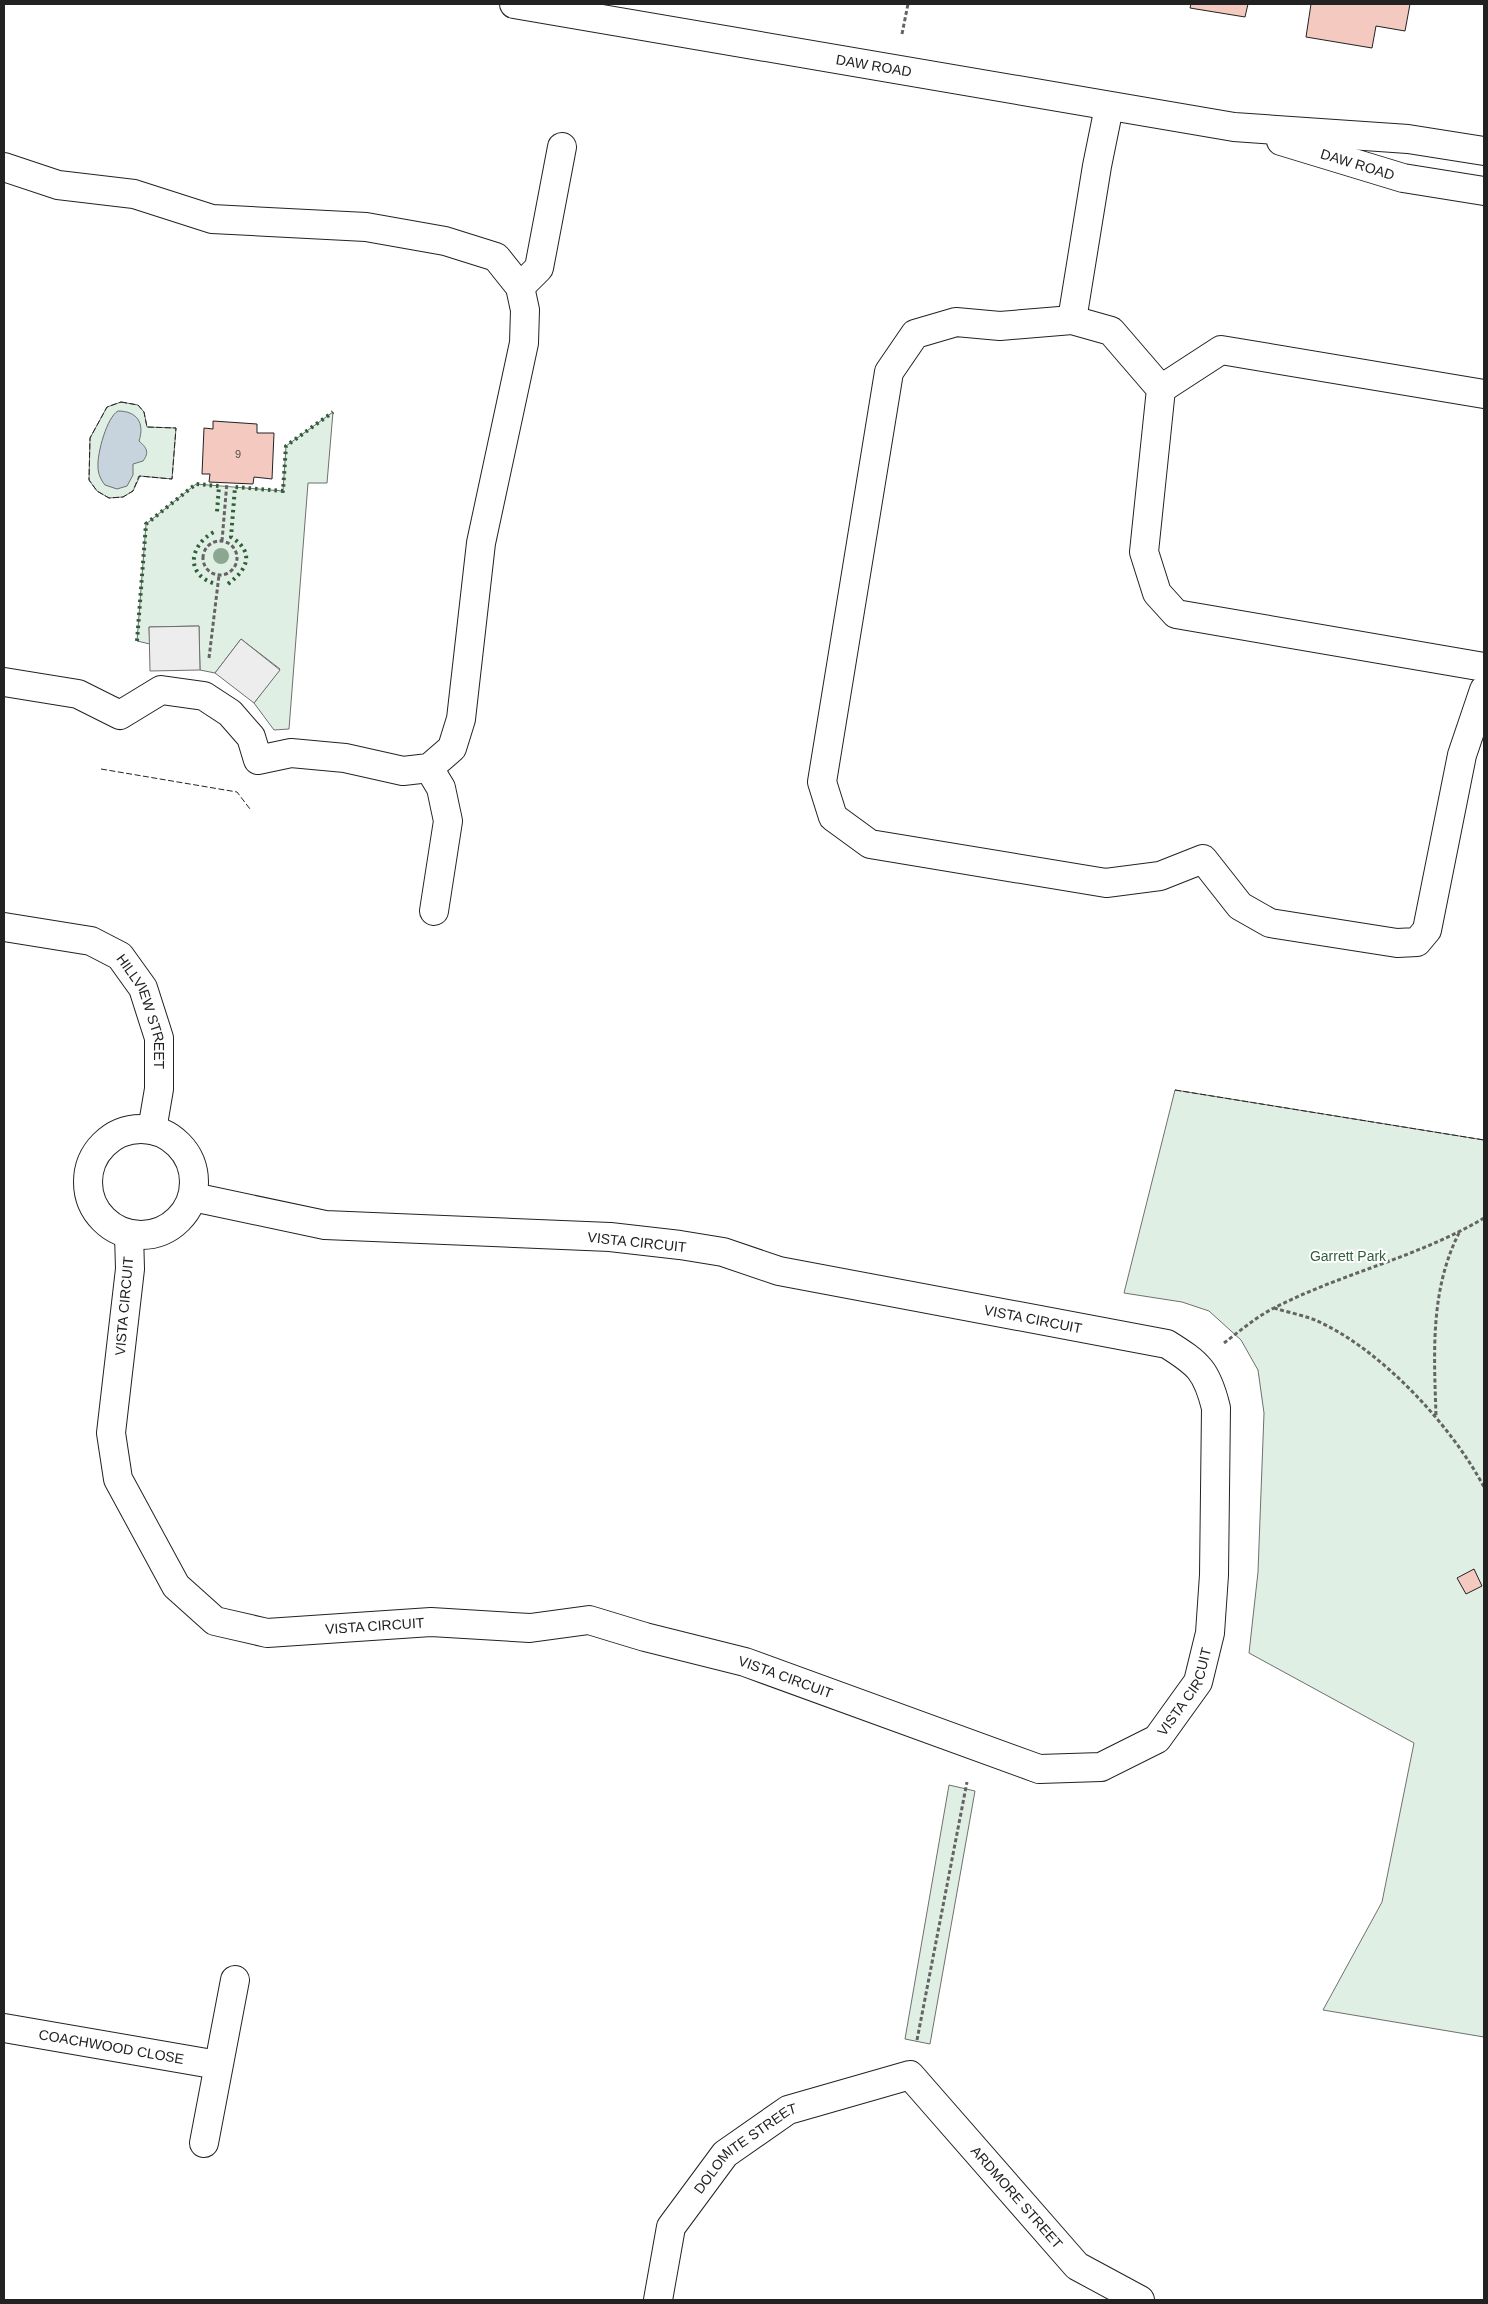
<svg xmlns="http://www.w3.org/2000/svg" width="1488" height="2304" viewBox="0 0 1488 2304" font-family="Arial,sans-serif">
  <rect width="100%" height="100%" fill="#fff"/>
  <path fill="#e0efe3" stroke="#6f6f6f" d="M121 402 138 405 144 412 147 427 176 428 172 479 140 476 133 491 123 497 109 498 97 491 89 480 90 438 107 407Z
    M333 412 327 483H308L289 729 274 730 254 703 280 669 241 639 215 673 200 670 199 626 149 627 150 644 137 641 146 524 196 484 283 491 286 446Z
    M1175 1090 1484 1140V2037L1323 2010 1382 1902 1414 1743 1249 1653 1258 1572 1264 1413 1258 1370 1241 1340 1209 1311 1182 1302 1124 1293Z
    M949 1785 975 1791 930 2044 905 2039Z"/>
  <path fill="#ededed" stroke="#6f6f6f" d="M199 626 200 670 150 671 149 627Z
    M241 639 280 670 254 703 215 673Z"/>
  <path fill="#c7d3dd" stroke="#6f6f6f" d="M118 411C137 411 145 423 139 441 146 447 150 452 143 461L133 464V475L127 486 117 489 105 485C101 480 98 474 98 467 97 453 107 417 118 411Z"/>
  <path fill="#f3c9c0" stroke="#222" d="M1191 4H1248L1245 17 1190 8Z
    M1311 4H1410L1405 31 1376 26 1372 48 1306 37Z
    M213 421 257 424V433H274L272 479 254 477 253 484 209 482 210 474H202L204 428 213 429Z
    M1474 1569 1482 1586 1466 1594 1457 1578Z"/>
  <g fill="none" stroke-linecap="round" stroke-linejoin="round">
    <g stroke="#222" stroke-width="30">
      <g id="minor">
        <path id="s1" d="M514 4 1234 127 1408 139 1484 151"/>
        <path id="s2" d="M1281 141 1403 178 1484 191"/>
        <path d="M4 167 58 185 134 194 212 219 366 227 445 241 496 257 520 287 525 310 524 343 481 543 461 719 452 748 429 768 403 771 345 758 291 753 258 760 251 737 230 713 204 696 161 690 120 715 78 694 4 682"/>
        <path d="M520 287 539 268 562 147"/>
        <path d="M1072 320 1097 166 1109 107"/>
        <path d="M1161 389 1221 350 1484 394"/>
        <path d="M1484 667 1176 614 1157 593 1144 552 1161 389 1111 331 1072 320 1000 326 956 322 915 334 889 372 822 782 833 817 870 844 1106 883 1160 876 1203 859 1240 906 1270 923 1397 943 1417 942 1427 930 1462 755 1484 690"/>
        <path d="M429 768 441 788 448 821 434 911"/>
        <path id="s3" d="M4 927 91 941 120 956 143 988 159 1038V1089L152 1130"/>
        <circle cx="141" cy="1182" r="53"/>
        <path id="s4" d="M129 1234 130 1269 111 1433 118 1479 176 1586 215 1621 267 1633 431 1622 530 1628 589 1620 645 1637 745 1662 1039 1769 1101 1767 1157 1739 1198 1682 1210 1633 1214 1575 1216 1408C1207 1371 1199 1364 1167 1344L779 1271 723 1252 680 1245 610 1237 325 1225 193 1197"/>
        <path id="s5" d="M4 2028 218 2065"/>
        <path d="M204 2143 235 1980"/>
        <path id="s6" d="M658 2300 671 2227 725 2154 788 2110 910 2075 1077 2266 1140 2300"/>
      </g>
    </g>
    <path stroke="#646464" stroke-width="3" stroke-dasharray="4 2.5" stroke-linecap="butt" d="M902 34 908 4
      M203 558a17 17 0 1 1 34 0a17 17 0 1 1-34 0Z
      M222 541 227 482
      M209 658 219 575
      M1274 1308C1287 1312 1302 1315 1315 1320 1380 1348 1451 1425 1484 1487
      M1224 1343C1240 1331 1256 1317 1274 1308 1342 1273 1419 1257 1484 1218
      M1436 1415C1434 1353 1430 1290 1459 1233
      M917 2040 967 1782"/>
    <use href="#minor" stroke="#fff" stroke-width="28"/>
    <path stroke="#2f5e38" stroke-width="4" stroke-dasharray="2.5 4" stroke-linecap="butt" d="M213 583C184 573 191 544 214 532
      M228 584C248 569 255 552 231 537L235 487 283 491 286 446 333 412
      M137 641 146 524 196 484 219 486 217 512"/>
    <path stroke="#222" stroke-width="1" stroke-dasharray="6 2.5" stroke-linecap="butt" d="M121 402 138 405 144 412 147 427 176 428 172 479 139 476 133 491 123 497 109 498 97 491 89 480 90 438 107 407Z
      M101 769 237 792 250 809
      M1175 1090 1484 1140"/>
  </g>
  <circle fill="#8da692" cx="221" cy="556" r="8"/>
  <g text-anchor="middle" stroke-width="4" stroke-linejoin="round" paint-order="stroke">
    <g font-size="11" fill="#564c4a">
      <text x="238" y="458">9</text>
    </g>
    <g font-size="14" fill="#222" stroke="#fff">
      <text dy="5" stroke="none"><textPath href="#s1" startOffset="365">DAW ROAD</textPath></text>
      <text dy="5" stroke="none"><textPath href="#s2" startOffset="80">DAW ROAD</textPath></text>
      <text dy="5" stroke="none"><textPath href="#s3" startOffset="182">HILLVIEW STREET</textPath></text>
      <text transform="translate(637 1242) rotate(6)" y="5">VISTA CIRCUIT</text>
      <text transform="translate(124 1306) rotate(-85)" y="5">VISTA CIRCUIT</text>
      <text transform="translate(1033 1319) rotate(11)" y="5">VISTA CIRCUIT</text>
      <text dy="5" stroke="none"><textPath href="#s4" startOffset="582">VISTA CIRCUIT</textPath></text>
      <text dy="5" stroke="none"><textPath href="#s4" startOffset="1002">VISTA CIRCUIT</textPath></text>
      <text dy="5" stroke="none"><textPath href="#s4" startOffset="1452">VISTA CIRCUIT</textPath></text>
      <text dy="5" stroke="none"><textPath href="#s5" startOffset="109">COACHWOOD CLOSE</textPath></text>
      <text dy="5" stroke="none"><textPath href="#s6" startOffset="184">DOLOMITE STREET</textPath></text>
      <text dy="5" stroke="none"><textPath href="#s6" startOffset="531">ARDMORE STREET</textPath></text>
    </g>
    <g font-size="14" fill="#2f5e38" stroke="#fff">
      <text x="1348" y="1261">Garrett Park</text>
    </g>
  </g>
  <rect width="1488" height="2304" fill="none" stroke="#222222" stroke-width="10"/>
</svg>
